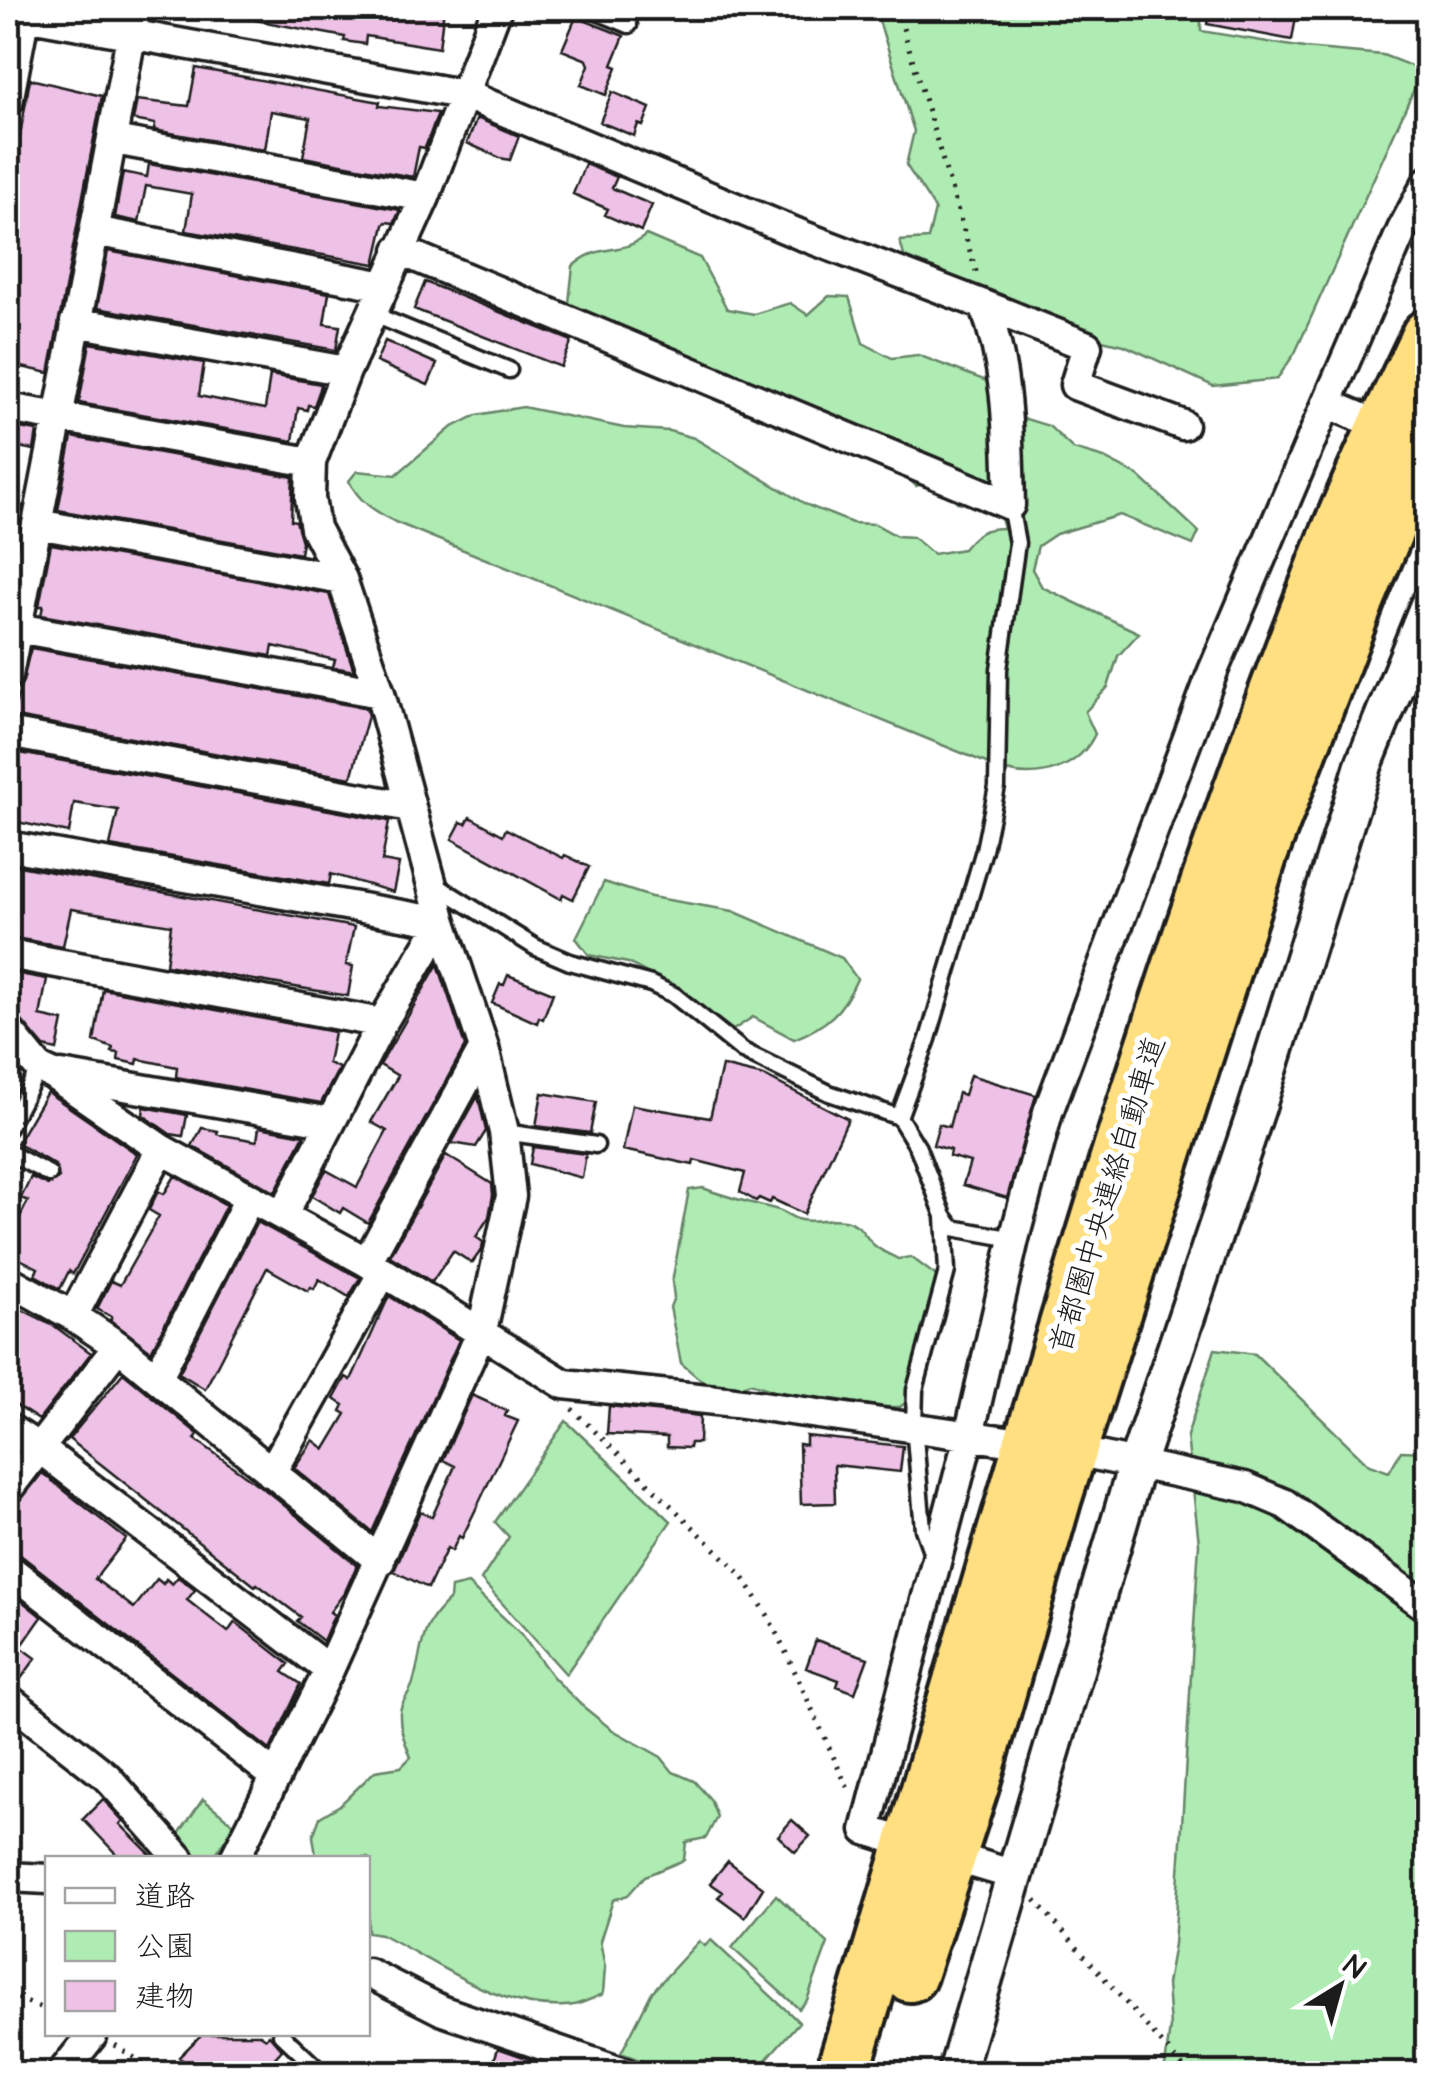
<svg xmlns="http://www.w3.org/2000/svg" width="1435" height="2081" viewBox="0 0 1435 2081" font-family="'Architects Daughter','Klee One',sans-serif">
  <rect width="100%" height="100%" fill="#fff"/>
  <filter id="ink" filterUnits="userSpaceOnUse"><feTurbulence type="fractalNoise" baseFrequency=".01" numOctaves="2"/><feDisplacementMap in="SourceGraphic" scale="20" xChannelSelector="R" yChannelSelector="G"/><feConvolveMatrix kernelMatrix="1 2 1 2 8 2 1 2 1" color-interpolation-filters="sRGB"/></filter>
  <g filter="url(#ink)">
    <path fill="#afecb3" stroke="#668468" stroke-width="2.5" d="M875 8H1201V31L1304 48 1383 55 1414 67 1415 87 1295 353 1277 379 1213 386 1124 345 1084 336 906 263 900 241 928 239 935 209 906 165 914 131Z
      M646 235 700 258 727 309 754 314 790 303 808 315 829 296 849 297 863 343 892 358 918 355 992 383 1019 417 1049 426 1073 449 1104 458 1139 476 1199 532 1193 545 1120 515 1056 534 1038 546 1032 569 1042 587 1139 633 1118 656 1108 687 1085 712 1095 734C1079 768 1041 780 1006 771L395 522C375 511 359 502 349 481L357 471 396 475 451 428 477 415 523 407 624 428 669 431 694 438 807 505 852 523 875 524 897 536 913 537 933 554 963 549C976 533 983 528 1004 528L998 510 988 504 957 502 948 486 933 480 916 486 887 458 568 312 573 266C601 241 621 257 646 235Z
      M604 882 651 897 733 911 842 958 857 979C843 1011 827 1026 794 1039L753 1017 733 1030 683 992 628 963 589 955 576 938Z
      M703 1188C728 1198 753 1203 778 1210 786 1212 793 1219 801 1220 816 1223 833 1216 848 1221 861 1225 863 1234 871 1242 877 1250 889 1254 898 1259L911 1257 939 1278 914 1362 909 1400 900 1407H883L826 1398 813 1400 778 1397 772 1390 750 1383C718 1398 706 1385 681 1363L670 1307 674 1297 672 1282 689 1190Z
      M1215 1349 1255 1354 1369 1465 1389 1472 1401 1451 1427 1452V2073L1164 2074 1170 2027 1167 1984 1174 1944 1180 1858 1199 1543 1187 1436Z
      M566 1421 671 1521 566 1674 481 1580 509 1537 495 1522Z
      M468 1584 520 1633 553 1677 580 1704 611 1729 661 1757 673 1772 694 1781 710 1799 717 1817 706 1838 686 1842 684 1860 645 1876 628 1895 613 1900 600 1941 605 1967 603 1994C591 1999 578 2006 565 2006 500 2011 437 1962 381 1934L368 1932V1858H313L316 1856 313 1836 320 1817 340 1805 375 1771 401 1767 411 1757C405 1742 399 1729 400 1712 401 1701 410 1693 413 1683 424 1645 418 1628 450 1599L451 1588Z
      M203 1799 235 1825 213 1858H193L174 1841Z
      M776 1895 828 1943 807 2000 799 2009 732 1948Z
      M711 1940 799 2022 765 2061 760 2073H674L621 2053 652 1992 699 1941 705 1946Z"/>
    <path fill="#eec1e6" stroke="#1c1c1c" stroke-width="2.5" d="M240 8H444L439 48 366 36 365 44 344 41 345 37 239 17Z
      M1210 8H1270L1269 12 1296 17 1292 40 1207 24Z
      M576 17 624 36 612 65 617 67 606 95 581 85 589 65 587 60 562 50Z
      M196 68 380 102 379 106 438 113 425 148 419 147 413 177 303 157 310 118 271 111 265 150 154 130 155 124 133 120 137 100 189 106Z
      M30 79 102 96 49 373 8 364V179L12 180Z
      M612 92 650 108 643 126 638 124 634 136 600 122Z
      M477 118 519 136 510 160 500 158 467 143Z
      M149 164 400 210 394 223 386 222 384 225 375 264 186 231 192 194 146 186 139 222 115 217 123 172 147 177Z
      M585 164 617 177 612 188 652 205 641 231 605 215 608 209 573 194Z
      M108 251 329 293 324 324 340 326 336 350 97 308Z
      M425 282 572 341 561 367 414 309Z
      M385 341 437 364 428 385 376 362Z
      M90 343 204 363 199 396 265 409 270 375 321 384 320 389 314 406 308 405 307 410 298 408 293 441 79 403Z
      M8 426 37 431 34 450 8 445Z
      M72 437 293 477 291 520 296 521 302 542 300 554 58 510Z
      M8 502 23 506 10 571H8Z
      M51 544 329 594 354 671 333 667 335 660 273 646 271 656 41 615 43 606H39Z
      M31 648 366 708 368 716 351 778 16 717 13 714Z
      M9 751 389 821 382 861 399 864 393 892 331 874 329 884 110 846 118 810 74 803 69 833 8 820Z
      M470 817 503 835 506 829 563 858 565 855 589 867 573 899 563 894 561 899 452 839 461 822 466 824Z
      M8 864 354 927 346 965 353 966 348 996 166 965 171 925 71 909 63 946 8 937Z
      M438 964 465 1046 368 1223 343 1208 340 1213 312 1196 326 1170 357 1187 387 1131 371 1122 398 1076 380 1065Z
      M8 972 47 979 40 1016 63 1021 57 1050 44 1047 17 1015 19 1005 8 1003Z
      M508 975 553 993 543 1019 539 1017 537 1023 492 1003 500 984 504 985Z
      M103 989 334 1032 328 1063 339 1068 321 1103 176 1077 177 1067 138 1059 137 1064 118 1060 119 1053 112 1052 113 1048 94 1041Z
      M722 1066 764 1076 848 1119 804 1214 772 1199 770 1203 759 1198 756 1201 740 1192 745 1173 694 1160 693 1165 623 1150 632 1105 710 1118Z
      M970 1075 1036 1095 1007 1198 963 1185 970 1162 949 1156 950 1150 933 1145 939 1124 949 1127 958 1093 964 1095Z
      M47 1092 137 1154 73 1274 69 1271 60 1289 35 1275 38 1268 16 1257 18 1253 8 1248V1241L28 1201 21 1198 31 1177 48 1185 59 1178 55 1165 17 1143Z
      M542 1093 596 1102 590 1133 536 1126Z
      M478 1096 486 1131 476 1147 452 1143Z
      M144 1107 187 1115 183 1136 170 1134 143 1115Z
      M259 1127 304 1135 275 1192 192 1146 202 1128 218 1131 217 1134 257 1141Z
      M533 1147 586 1154 582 1178 530 1164Z
      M446 1155 492 1184 493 1195 489 1217 476 1237 483 1242 482 1249 472 1263 453 1251 432 1282 390 1256Z
      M175 1176 226 1205 151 1351 110 1320 112 1317 97 1309 111 1281 120 1285 159 1216 149 1210 158 1191 164 1194Z
      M257 1222 360 1278 349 1297 319 1279 314 1289 311 1287 308 1291 267 1268 205 1389 179 1373Z
      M389 1296 459 1340 372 1532 294 1468 313 1440 325 1449 346 1414 341 1411 344 1405 334 1399 346 1377 351 1380Z
      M8 1303 53 1325 91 1353 39 1420 8 1400Z
      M123 1373 198 1434 195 1439 268 1492 357 1565 345 1592 330 1612 334 1615 323 1641 297 1621 301 1617 257 1584 255 1586 69 1439Z
      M472 1395 507 1411 505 1416 518 1421 462 1538 459 1536 452 1551 447 1548 428 1588 394 1571 420 1511 432 1517 455 1466 443 1460Z
      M609 1406 700 1416 699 1443H690L689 1448 667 1447V1437L607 1434Z
      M806 1436 903 1446 900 1472 834 1465 835 1503 801 1504 799 1444 806 1445Z
      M42 1473 126 1539 95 1579 114 1593 134 1608 157 1579 163 1584 166 1579 172 1584 178 1577 195 1590 187 1600 228 1632 235 1622 289 1664 283 1672 301 1684 270 1750 19 1554 8 1551V1506L21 1500Z
      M8 1590 42 1617 21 1647 36 1658 17 1684 8 1682Z
      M816 1640 868 1658 855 1693 837 1686 839 1680 806 1668Z
      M103 1799 123 1821 120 1824 154 1858H120L83 1819Z
      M792 1820 810 1836 795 1852 778 1836Z
      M728 1861 763 1888 745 1917 718 1897 723 1892 710 1883Z
      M202 2034H260L266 2038 269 2035 282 2050 260 2074H196L179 2057Z
      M498 2048 572 2074H503L491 2070Z"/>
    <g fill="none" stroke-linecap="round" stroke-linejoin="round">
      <g stroke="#1c1c1c" stroke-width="21">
        <path id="service" d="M588 8 629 25
          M372 314 509 370
          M436 885 535 947 570 962 651 984 674 995 743 1051 829 1093 899 1117 918 1148 944 1216 953 1228 1014 1239
          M899 1117 928 1039 984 850 997 787 999 669 1017 543 1010 505
          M8 1128 39 1068
          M504 1132 596 1145
          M8 1152 49 1174
          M934 1559 923 1529 914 1426 915 1390 947 1271 944 1217
          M281 2034 323 2074"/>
      </g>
      <g stroke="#1c1c1c" stroke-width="35">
        <path id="minor" d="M8 12 466 95 801 235 984 305C1009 370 1008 437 1010 505L399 250
          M8 102 26 8
          M114 140 425 197
          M94 231 385 286
          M984 305 1087 346 1075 385 1183 425
          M75 322 346 371
          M1327 403 1362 418
          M8 408 311 462
          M37 524 342 579
          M17 628 380 693
          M8 675C50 453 96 231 136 8
          M8 733 410 807
          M8 846 442 922 382 1023 283 1215
          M8 954 382 1023
          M8 1030 39 1068 52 1074 161 1149 367 1262 564 1384 735 1402 1007 1441
          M61 1075 331 1122
          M367 1262 484 1048
          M8 1280 73 1316 118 1346 380 1561
          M73 1316 161 1149
          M157 1378 249 1199
          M8 1428 39 1448 329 1670
          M1094 1455 1245 1487 1285 1504 1428 1608
          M271 1473 382 1274
          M8 1489 118 1346
          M8 1568 276 1777
          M8 1699 107 1777 179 1858
          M891 1838 866 1830 969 1436 1014 1239 1048 1112 1213 671 1327 403 1402 230 1428 181
          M235 1858 329 1670 482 1331 511 1196 504 1132 484 1048 442 922 380 693 342 579 315 528 310 498 311 462 346 371 425 197 497 8
          M974 1863 1014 1875
          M8 1877 48 1879
          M368 1973 443 2011 627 2074
          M61 2074 93 2034"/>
      </g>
      <g stroke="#1c1c1c" stroke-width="42">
        <path id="tertiary" d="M956 2074 1136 1466 1256 1111 1364 764 1428 606"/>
      </g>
      <g stroke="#1c1c1c" stroke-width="60">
        <path id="motorway" d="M910 1975 972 1786 1055 1497 1261 853 1359 596 1428 432
          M842 2074C998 1572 1129 1061 1322 572 1353 492 1391 414 1428 336"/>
      </g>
      <path stroke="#1c1c1c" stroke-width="5" stroke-dasharray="2.5 8" stroke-linecap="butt" d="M897 8 978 278
        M572 1409 741 1574 767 1614 790 1661 849 1791
        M1035 1900 1189 2074
        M8 1994 48 2011
        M115 2045 159 2074"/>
      <use href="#service" stroke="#fff" stroke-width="14"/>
      <use href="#minor" stroke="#fff" stroke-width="28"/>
      <use href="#tertiary" stroke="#fff" stroke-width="35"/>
      <use href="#motorway" stroke="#ffdf80" stroke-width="52"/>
    </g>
  </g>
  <g text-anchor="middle" stroke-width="10" stroke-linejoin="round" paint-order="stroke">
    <g font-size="30" fill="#1c1c1c" stroke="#fff">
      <text transform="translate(1107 1195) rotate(-73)" y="10">首都圏中央連絡自動車道</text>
    </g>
  </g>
  <rect width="1435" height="2081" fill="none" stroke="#fff" stroke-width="40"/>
  <rect x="20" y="20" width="1395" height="2041" fill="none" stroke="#1c1c1c" stroke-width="4" filter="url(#ink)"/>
  <rect x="45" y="1856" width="325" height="180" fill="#ffffff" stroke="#a4a4a4" stroke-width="2.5"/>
  <rect x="65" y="1888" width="50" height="15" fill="#ffffff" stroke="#a4a4a4" stroke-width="2.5"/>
  <text x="135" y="1906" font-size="30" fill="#1c1c1c">道路</text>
  <rect x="65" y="1931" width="50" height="30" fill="#afecb3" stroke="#a4a4a4" stroke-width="2.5"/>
  <text x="135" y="1956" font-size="30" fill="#1c1c1c">公園</text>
  <rect x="65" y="1981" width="50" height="30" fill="#eec1e6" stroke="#a4a4a4" stroke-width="2.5"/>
  <text x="135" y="2006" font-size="30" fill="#1c1c1c">建物</text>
  <g transform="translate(1340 1986) rotate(37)" stroke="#ffffff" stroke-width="8" paint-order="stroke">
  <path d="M0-8L18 38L0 25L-18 38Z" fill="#1c1c1c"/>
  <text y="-15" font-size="28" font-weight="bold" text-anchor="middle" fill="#1c1c1c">N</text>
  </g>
</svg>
